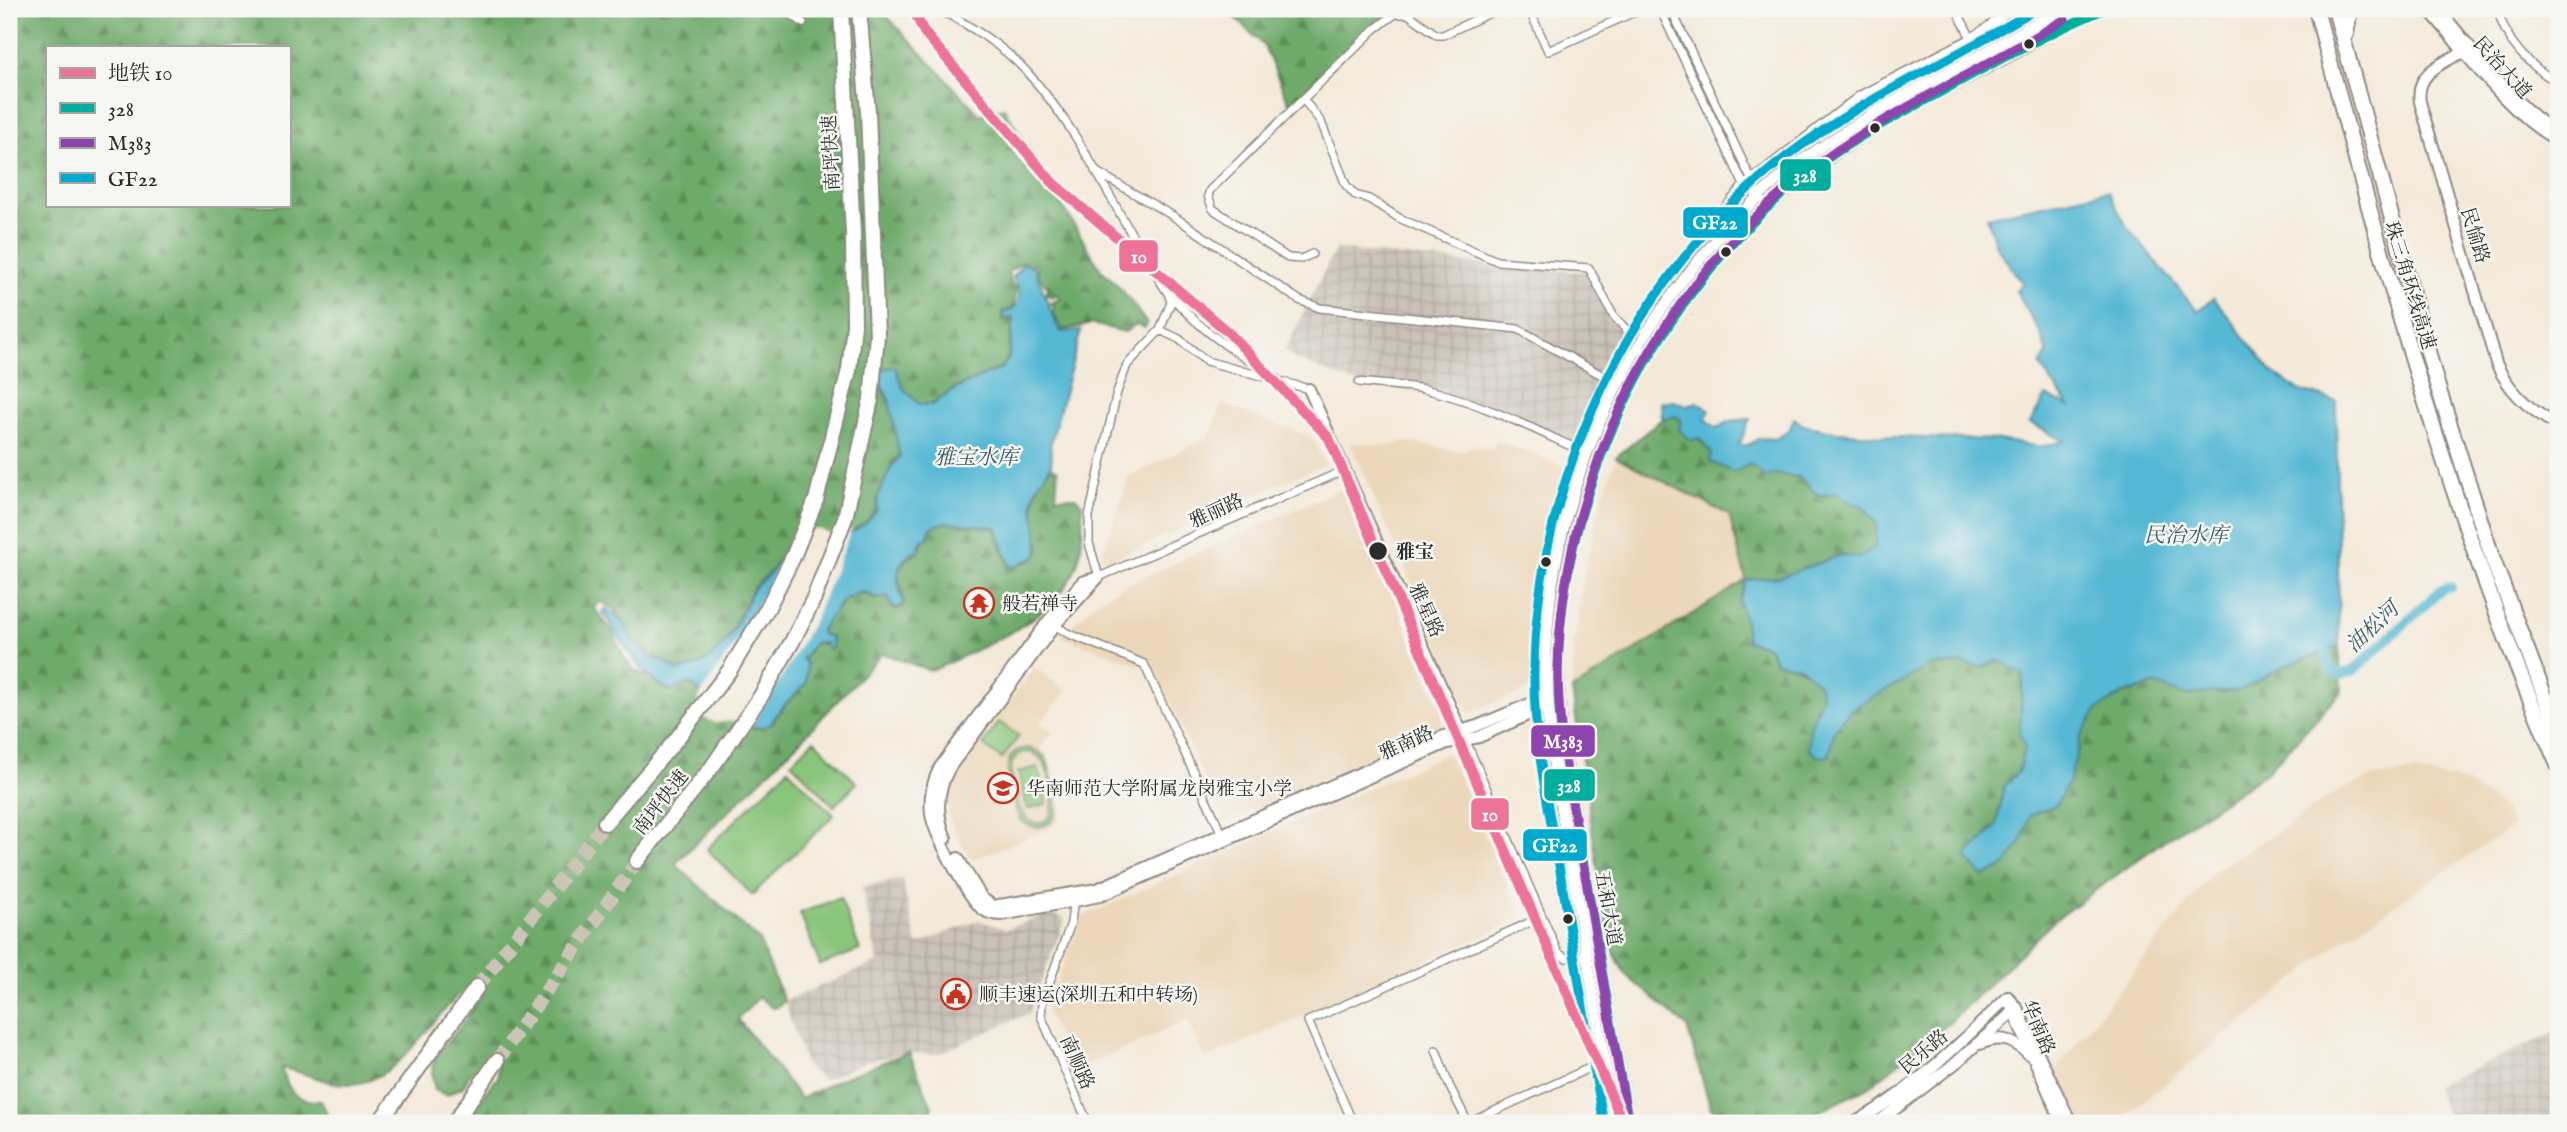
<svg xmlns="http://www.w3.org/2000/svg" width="2567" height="1132" viewBox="0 0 2567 1132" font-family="'IM FELL English','Noto Serif SC',serif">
  <defs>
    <pattern id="industrial-grid" width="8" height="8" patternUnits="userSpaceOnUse" patternTransform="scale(1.75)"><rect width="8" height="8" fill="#cbc2b8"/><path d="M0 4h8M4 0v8" fill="none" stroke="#aea79e"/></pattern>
    <pattern id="forest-firs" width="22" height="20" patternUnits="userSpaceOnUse" patternTransform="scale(1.75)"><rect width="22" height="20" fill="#6eaa6a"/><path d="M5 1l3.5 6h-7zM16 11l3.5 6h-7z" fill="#5b8b57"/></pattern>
  </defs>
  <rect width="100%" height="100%" fill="#f6f6f2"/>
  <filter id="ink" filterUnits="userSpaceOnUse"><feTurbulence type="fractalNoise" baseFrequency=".0143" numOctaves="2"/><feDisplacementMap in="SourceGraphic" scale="14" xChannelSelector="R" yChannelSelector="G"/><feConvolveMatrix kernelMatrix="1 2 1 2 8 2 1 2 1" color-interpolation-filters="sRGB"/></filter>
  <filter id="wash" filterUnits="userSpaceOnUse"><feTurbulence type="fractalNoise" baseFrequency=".00686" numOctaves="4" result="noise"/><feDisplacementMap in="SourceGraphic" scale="28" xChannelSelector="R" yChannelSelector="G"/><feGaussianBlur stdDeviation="1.57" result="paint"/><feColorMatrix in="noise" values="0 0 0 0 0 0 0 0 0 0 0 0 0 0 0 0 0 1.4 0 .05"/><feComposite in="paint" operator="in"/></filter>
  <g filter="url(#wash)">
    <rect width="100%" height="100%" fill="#f4eada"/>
    <path fill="#ecd7ba" d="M1222 404 1312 437 1325 464 1109 561 1101 557 1129 477 1209 437Z
      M1406 441 1462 452 1474 445 1491 450 1497 441 1570 469 1550 525 1537 583 1532 625V688L1469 713 1350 443 1391 445Z
      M1616 457 1729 515 1746 580 1572 690 1574 643 1584 573 1601 503Z
      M1346 487 1443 714 1441 726 1224 823 1156 671 1060 636 1095 603 1119 588Z
      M1035 668 1066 690 1041 723 1053 732 1040 749 1047 755 1061 809 1060 820 1051 828 972 860 957 837 949 816 948 797 953 778 969 753Z
      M1448 753 1522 918 1206 1059 1188 1020 1074 1071 1046 1010 1082 917Z
      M2414 772 2453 779 2472 787 2505 809 2513 826 2343 940 2117 1123H2076L2053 1073 2213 872 2278 832 2336 792 2373 777Z"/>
    <path fill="url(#industrial-grid)" d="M1335 249 1496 266 1585 272 1610 318 1628 337 1602 380 1609 385 1578 447 1437 390 1367 388 1295 359 1285 350Z
      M902 879 917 945 978 920 1005 929 1051 913 1065 919 1029 1013 938 1054 907 1053 867 1061 824 1080 806 1066 784 1001 878 962 862 887Z
      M2558 1031V1123H2451L2434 1086Z"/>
    <path fill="#89c57a" stroke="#5a7852" stroke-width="2" fill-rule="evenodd" d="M999 722 1019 736 1002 759 983 745Z
      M814 740 857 783 834 806 791 762Z
      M1030 748C1036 750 1041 752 1045 757 1050 765 1059 804 1056 813 1054 822 1047 825 1039 827 1033 827 1028 826 1023 822 1016 816 1015 805 1013 796 1008 776 999 749 1030 748ZM1030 752C1035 754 1040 756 1043 761 1049 773 1060 813 1045 821 1019 836 1008 774 1012 762 1016 754 1022 752 1030 752Z
      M1038 767 1047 804 1027 809 1018 772Z
      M788 769 834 815 752 895 707 849Z
      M840 898 860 950 820 965 800 913Z"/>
    <path fill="url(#forest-firs)" stroke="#4c6a4a" stroke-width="2" fill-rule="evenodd" d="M9 9H880L980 115 1004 108 1101 270C1119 283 1134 306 1147 324L1145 328 1136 324 1125 332 1092 324 1062 330 1053 313 1054 305 1050 304 1061 298 1057 294 1052 297 1046 294 1048 287C1036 276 1039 278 1037 264L1028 265 1023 262 1008 272 1010 282 1017 288 1013 308 1002 312 1003 320 1013 319V321L1008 358 1002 367 953 389 931 404H919L903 388 895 367 885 368 876 375C879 385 884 392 888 401 894 413 898 442 899 456L892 465 878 496 876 509 866 522 838 540 794 533 772 570 753 588 727 640 711 657 696 665 678 670C663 660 648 655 635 642 624 630 618 603 598 602L594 608 613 632 624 658 634 670 653 679 660 687 672 691 688 684 700 690 703 699 730 718 746 728H751L772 724 781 710 806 684 807 664 803 659 815 643 825 644 830 650 832 648 831 637 822 634V630C830 614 856 581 874 599L887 597 893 609 902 607 904 602 898 573 903 562 919 551 923 540 928 538 931 527 946 523 996 528 997 534 1009 566 1015 568 1035 558 1039 552C1041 544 1038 538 1036 530 1032 507 1033 482 1052 467L1058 470 1056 497H1075L1082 504C1082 521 1084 541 1079 558 1064 617 987 644 938 668L928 670 882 653 802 739 675 864 759 940 784 1001 778 1007 772 1008 759 997 738 1019 801 1099 835 1081 909 1052 932 1107 931 1123H461L498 1077 497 1061 489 1059 470 1073 463 1087 446 1095 435 1090C426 1056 440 1052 459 1028 468 1016 476 1003 484 991L476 982C431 1009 406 1082 349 1084 328 1085 303 1071 281 1068 290 1093 293 1101 321 1101L332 1123H9ZM47 47H289V205H47Z
      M1227 9H1394L1290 105 1264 46Z
      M1676 416 1711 452 1749 464 1773 474 1800 477 1823 496 1837 493 1853 504 1862 505 1876 522V546L1859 558 1841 555 1780 577 1746 580 1739 602 1745 620 1747 641 1768 646 1776 662C1793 665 1823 673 1822 697 1822 706 1814 720 1810 729L1829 755 1834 731 1849 710 1929 666 1961 663 1982 668 1998 660 2023 674 2020 734 2025 748 2018 772 2004 787 1996 827 1966 857 2021 842 2030 815 2056 805 2069 781 2082 734 2097 710 2121 695 2157 684 2183 695 2241 690 2284 666 2339 647 2342 691 2267 772 2158 845 2056 919 1948 1024 1867 1088 1796 1123H1752L1711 1109 1687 1027 1625 974 1608 941 1572 690 1746 580 1729 515 1616 457 1662 419Z"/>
    <path fill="#55b8d4" stroke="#407280" stroke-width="2" d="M2108 191 2127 227 2197 311 2214 298 2272 372 2298 390 2336 401 2339 647 2284 666 2241 690 2183 695 2157 684 2121 695 2097 710 2082 734 2069 781 2056 805 2030 815 2021 842 2005 866 1983 877 1966 857 1996 827 2004 787 2018 772 2025 748 2020 734 2023 674 1998 660 1982 668 1961 663 1929 666 1850 710 1834 731 1829 756 1818 757 1809 749 1810 729 1822 697 1819 684 1801 667 1776 662 1768 646 1747 641 1745 620 1739 602 1746 580 1780 577 1841 555 1859 558 1876 546V522L1862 505 1853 504 1837 493C1817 498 1813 493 1800 477L1773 474 1766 478 1750 464 1734 472 1710 462 1711 452 1699 438 1691 440 1679 430 1681 420 1676 416 1662 419 1661 402 1674 401 1688 406 1697 402 1710 410 1706 419 1716 428 1731 421 1750 419 1739 445H1748L1760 438 1775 439 1789 431 1794 418 1803 425 1838 432 1891 437 1999 440 2040 447 2064 441 2030 423 2046 396 2069 406 2040 366 2047 353 2041 334 2016 291 2023 284 1996 246 1987 217Z
      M1024 263 1036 268V273L1058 328 1062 332 1081 330 1050 446C1058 475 1036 473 1033 502 1032 518 1044 545 1035 557L1022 562 1019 566H1010L997 527 946 522 931 527 927 538 922 540C918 550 917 550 908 556 892 567 898 586 903 602L901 606 894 608 888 596 875 598 869 593 861 592 843 599 821 630V634L830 637 832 648H827L825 643 815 642 802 659 807 664 806 683C798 693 787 701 779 711 776 715 774 721 770 724 753 736 720 712 707 701 699 694 699 687 688 683L672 690C639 679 622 639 603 613L606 608 625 624 632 640 651 658 663 661 678 671 696 666 711 658 727 641 741 616 753 589 772 571 794 533 839 541 867 522 877 510 878 496 892 466 900 456 889 400 876 375 885 369 895 367 903 388 919 404 932 405 953 390 1002 368 1009 358 1014 319 1013 317 1004 319 1003 313C1017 310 1018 302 1020 290L1012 277Z"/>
    <path fill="#f4eada" d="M852 528 816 616 788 667 748 731 745 730 740 723 730 721 716 723 700 716 699 697 747 626 784 555 795 529H818L838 537Z"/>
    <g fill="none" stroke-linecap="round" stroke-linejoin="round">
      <path stroke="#55b8d4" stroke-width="10" d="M2326 652 2331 671 2342 674 2353 671 2441 590 2451 587"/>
    </g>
  </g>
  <g filter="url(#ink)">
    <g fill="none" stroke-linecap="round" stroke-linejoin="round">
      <path stroke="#ccc4b7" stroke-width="14" stroke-dasharray="14 7" stroke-linecap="butt" d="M477 987 605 823
        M497 1061 637 861"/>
      <g stroke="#908a82" stroke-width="10">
        <path id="street" d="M784 9 803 23
          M939 9C970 26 1002 45 1026 71 1086 136 1118 221 1168 293L1171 302 1160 330 1179 339 1206 361 1309 389
          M1529 9 1548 51 1641 9
          M1660 9 1744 185 1759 196
          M1671 9 1759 196 1768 207
          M1956 9 1971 38
          M2498 9C2505 43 2529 65 2558 83
          M1303 99 1321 122 1346 185 1355 195 1369 199 1399 218 1497 261 1589 268 1613 315 1632 336
          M1095 171 1173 216 1299 300 1320 308 1518 329 1618 384
          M1312 254 1301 259 1288 258 1213 209 1208 196 1210 190 1375 29 1395 14H1408L1437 35H1443L1498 9
          M1171 296C1203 333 1236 353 1277 378
          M1160 330 1127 365 1117 392 1089 516V543L1099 577 1345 470
          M1606 377 1686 254 1744 185 1860 95 1971 38 2013 9
          M1359 382C1380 385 1403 385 1424 389 1481 402 1533 429 1586 453
          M1053 624 1067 633 1144 664 1222 834
          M1465 739 1558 953 1566 958 1587 956
          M1074 897 1071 923 1042 1003 1041 1016 1088 1123
          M1436 1050 1449 1085 1468 1123
          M1353 1123 1308 1021 1542 917
          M1468 1123 1605 1061"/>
      </g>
      <g stroke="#908a82" stroke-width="14">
        <path id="secondary" d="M2465 51C2443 63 2415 72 2420 102L2496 363C2509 392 2530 411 2558 425
          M1309 389 1461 731
          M1099 577 1082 582 1049 620 940 767C932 782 929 797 931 814 934 834 967 896 982 909 988 914 994 915 1002 915L1100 896 1447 743 1479 737 1552 704
          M946 838C935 813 937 790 950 767L1055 625 1097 579
          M958 858 982 898 993 906 1097 889 1444 736 1477 726 1546 697 1553 698
          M2008 997 2017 1008 2071 1123
          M2010 1004 2062 1123"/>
      </g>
      <g stroke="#908a82" stroke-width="14">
        <path id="primary" d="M2428 9C2466 52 2508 114 2558 141
          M2438 9C2475 51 2510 104 2558 133
          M1980 1044C2002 1034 2015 1041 2031 1056
          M1616 1123C1600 1039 1587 954 1572 870 1561 804 1545 736 1546 669 1546 481 1645 285 1792 168 1874 104 1972 65 2059 9
          M1629 1123C1613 1038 1599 952 1584 867 1573 803 1558 736 1558 670 1559 487 1656 296 1798 181 1887 109 1996 69 2092 9
          M1854 1123C1912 1091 1961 1043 2008 997
          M1877 1123 1957 1062 2017 1008"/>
      </g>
      <g stroke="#908a82" stroke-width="18">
        <path id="highway" d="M2316 9C2383 264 2452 523 2558 765
          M2335 9 2436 381 2493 560 2558 731
          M2346 34 2350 9
          M605 823 675 741 729 671 767 609 793 557 816 500 849 370 854 325 853 233 841 9
          M637 861 712 767 761 696 793 640 814 598 845 518 871 399 877 335 868 112 859 9
          M379 1123 477 987
          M454 1123 497 1061"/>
      </g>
      <use href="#street" stroke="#fff" stroke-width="7"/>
      <use href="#secondary" stroke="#fff" stroke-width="10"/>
      <use href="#primary" stroke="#fff" stroke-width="10"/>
      <use href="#highway" stroke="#fff" stroke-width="14"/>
      <g stroke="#f6f6f2" stroke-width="14">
        <path id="bus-1" d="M1629 1123C1613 1037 1599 951 1584 865 1573 802 1557 738 1558 674 1561 485 1654 301 1799 180 1841 145 1891 119 1939 93 1993 63 2048 33 2105 9"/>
      </g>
      <g stroke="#f6f6f2" stroke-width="14">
        <path id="bus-2" d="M1628 1121C1612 1035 1598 949 1583 864 1572 800 1558 736 1558 671 1561 483 1653 294 1801 177 1881 113 1978 73 2065 19"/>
      </g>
      <g stroke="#f6f6f2" stroke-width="14">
        <path id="bus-3" d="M1604 1123C1588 1039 1574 955 1560 871 1548 805 1533 739 1534 671 1536 479 1633 274 1787 156 1864 97 1954 59 2036 9"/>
      </g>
      <use href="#bus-1" stroke="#01ad9c" stroke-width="9"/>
      <use href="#bus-2" stroke="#8e44ad" stroke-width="9"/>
      <use href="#bus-3" stroke="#00a9ce" stroke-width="9"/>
      <g stroke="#f6f6f2" stroke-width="16">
        <path id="metro-1" d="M913 9 924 32 1053 183 1229 333 1329 438 1623 1123"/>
      </g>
      <use href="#metro-1" stroke="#ee7398" stroke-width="10"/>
    </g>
  </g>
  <defs>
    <g id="temple-ring" transform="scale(1.575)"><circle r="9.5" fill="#f6f6f2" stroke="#c8321e" stroke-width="1.5"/><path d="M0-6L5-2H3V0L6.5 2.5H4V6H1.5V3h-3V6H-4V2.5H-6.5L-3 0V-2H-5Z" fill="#c8321e"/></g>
    <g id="school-ring" transform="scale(1.575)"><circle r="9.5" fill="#f6f6f2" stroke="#c8321e" stroke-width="1.5"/><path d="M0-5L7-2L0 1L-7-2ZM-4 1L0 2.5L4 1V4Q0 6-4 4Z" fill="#c8321e"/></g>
    <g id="civic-ring" transform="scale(1.575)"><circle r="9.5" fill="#f6f6f2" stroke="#c8321e" stroke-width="1.5"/><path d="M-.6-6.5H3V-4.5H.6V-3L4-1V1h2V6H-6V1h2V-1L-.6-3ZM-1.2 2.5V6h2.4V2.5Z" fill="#c8321e"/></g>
  </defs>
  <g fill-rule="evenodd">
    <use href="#temple-ring" x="979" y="603"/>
    <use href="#school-ring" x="1003" y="788"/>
    <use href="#civic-ring" x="956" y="994"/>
  </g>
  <g fill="#2b2b2b" stroke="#f6f6f2" stroke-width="2.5">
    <circle cx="2029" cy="44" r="6"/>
    <circle cx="1875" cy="128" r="6"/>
    <circle cx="1726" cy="252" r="6"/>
    <circle cx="1378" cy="551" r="10"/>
    <circle cx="1546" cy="562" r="6"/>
    <circle cx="1568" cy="919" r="6"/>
  </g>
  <g text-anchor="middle" stroke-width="5" stroke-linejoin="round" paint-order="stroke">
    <g font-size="19" fill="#2b2b2b" stroke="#f6f6f2">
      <text transform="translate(2503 67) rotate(48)" y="7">民治大道</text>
      <text transform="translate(830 153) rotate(-93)" y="7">南坪快速</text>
      <text transform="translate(2476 235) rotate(73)" y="7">民愉路</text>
      <text transform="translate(2411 285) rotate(73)" y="7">珠三角环线高速</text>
      <text transform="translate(1216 510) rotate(-24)" y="7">雅丽路</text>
      <text transform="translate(1427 610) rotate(66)" y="7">雅星路</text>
      <text transform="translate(1406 742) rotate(-24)" y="7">雅南路</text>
      <text transform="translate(660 802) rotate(-52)" y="7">南坪快速</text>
      <text transform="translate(1609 908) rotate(80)" y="7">五和大道</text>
      <text transform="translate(2039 1027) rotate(67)" y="7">华南路</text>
      <text transform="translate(1923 1051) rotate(-40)" y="7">民乐路</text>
      <text transform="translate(1078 1062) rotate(66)" y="7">南顺路</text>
    </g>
    <g font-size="19" font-weight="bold" fill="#2b2b2b" stroke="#f6f6f2" text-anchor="start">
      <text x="1396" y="558">雅宝</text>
    </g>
    <g font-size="19" fill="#2b2b2b" stroke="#f6f6f2" text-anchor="start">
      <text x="1002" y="610">般若禅寺</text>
      <text x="1026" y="795">华南师范大学附属龙岗雅宝小学</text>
      <text x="979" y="1001">顺丰速运(深圳五和中转场)</text>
    </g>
    <g font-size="21" font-style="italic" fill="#3a5c66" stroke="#f6f6f2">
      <text x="976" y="464">雅宝水库</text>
      <text x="2186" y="542">民治水库</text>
      <text transform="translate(2372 627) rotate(-43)" y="7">油松河</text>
    </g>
  </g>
  <g stroke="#f6f6f2" stroke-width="2.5">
    <rect x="1779" y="158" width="53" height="34" rx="7" fill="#01ad9c"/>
    <rect x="1682" y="206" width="67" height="33" rx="7" fill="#00a9ce"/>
    <rect x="1118" y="239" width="41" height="34" rx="7" fill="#ee7398"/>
    <rect x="1530" y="724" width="66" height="34" rx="7" fill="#8e44ad"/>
    <rect x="1543" y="768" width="53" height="34" rx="7" fill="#01ad9c"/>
    <rect x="1470" y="797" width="40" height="34" rx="7" fill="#ee7398"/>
    <rect x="1522" y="828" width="66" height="34" rx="7" fill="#00a9ce"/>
  </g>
  <g font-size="19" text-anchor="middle" font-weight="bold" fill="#fff">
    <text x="1805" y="182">328</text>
    <text x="1715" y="229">GF22</text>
    <text x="1139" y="263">10</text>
    <text x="1563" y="748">M383</text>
    <text x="1569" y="792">328</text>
    <text x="1490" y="821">10</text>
    <text x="1555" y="852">GF22</text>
  </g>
  <rect width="2567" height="1132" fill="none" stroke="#f6f6f2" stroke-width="35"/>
  <rect x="46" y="46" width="245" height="161" fill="#f6f6f2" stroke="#a5a5a2" stroke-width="2"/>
  <rect x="60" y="68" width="35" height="10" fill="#ee7398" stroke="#a5a5a2" stroke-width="2"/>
  <text x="108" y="80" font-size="21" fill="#2b2b2b">地铁 10</text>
  <rect x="60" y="103" width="35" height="10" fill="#01ad9c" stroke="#a5a5a2" stroke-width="2"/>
  <text x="108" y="116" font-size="21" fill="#2b2b2b">328</text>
  <rect x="60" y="138" width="35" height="10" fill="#8e44ad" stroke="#a5a5a2" stroke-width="2"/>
  <text x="108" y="150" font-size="21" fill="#2b2b2b">M383</text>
  <rect x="60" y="173" width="35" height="10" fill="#00a9ce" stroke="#a5a5a2" stroke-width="2"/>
  <text x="108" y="186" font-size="21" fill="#2b2b2b">GF22</text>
</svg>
